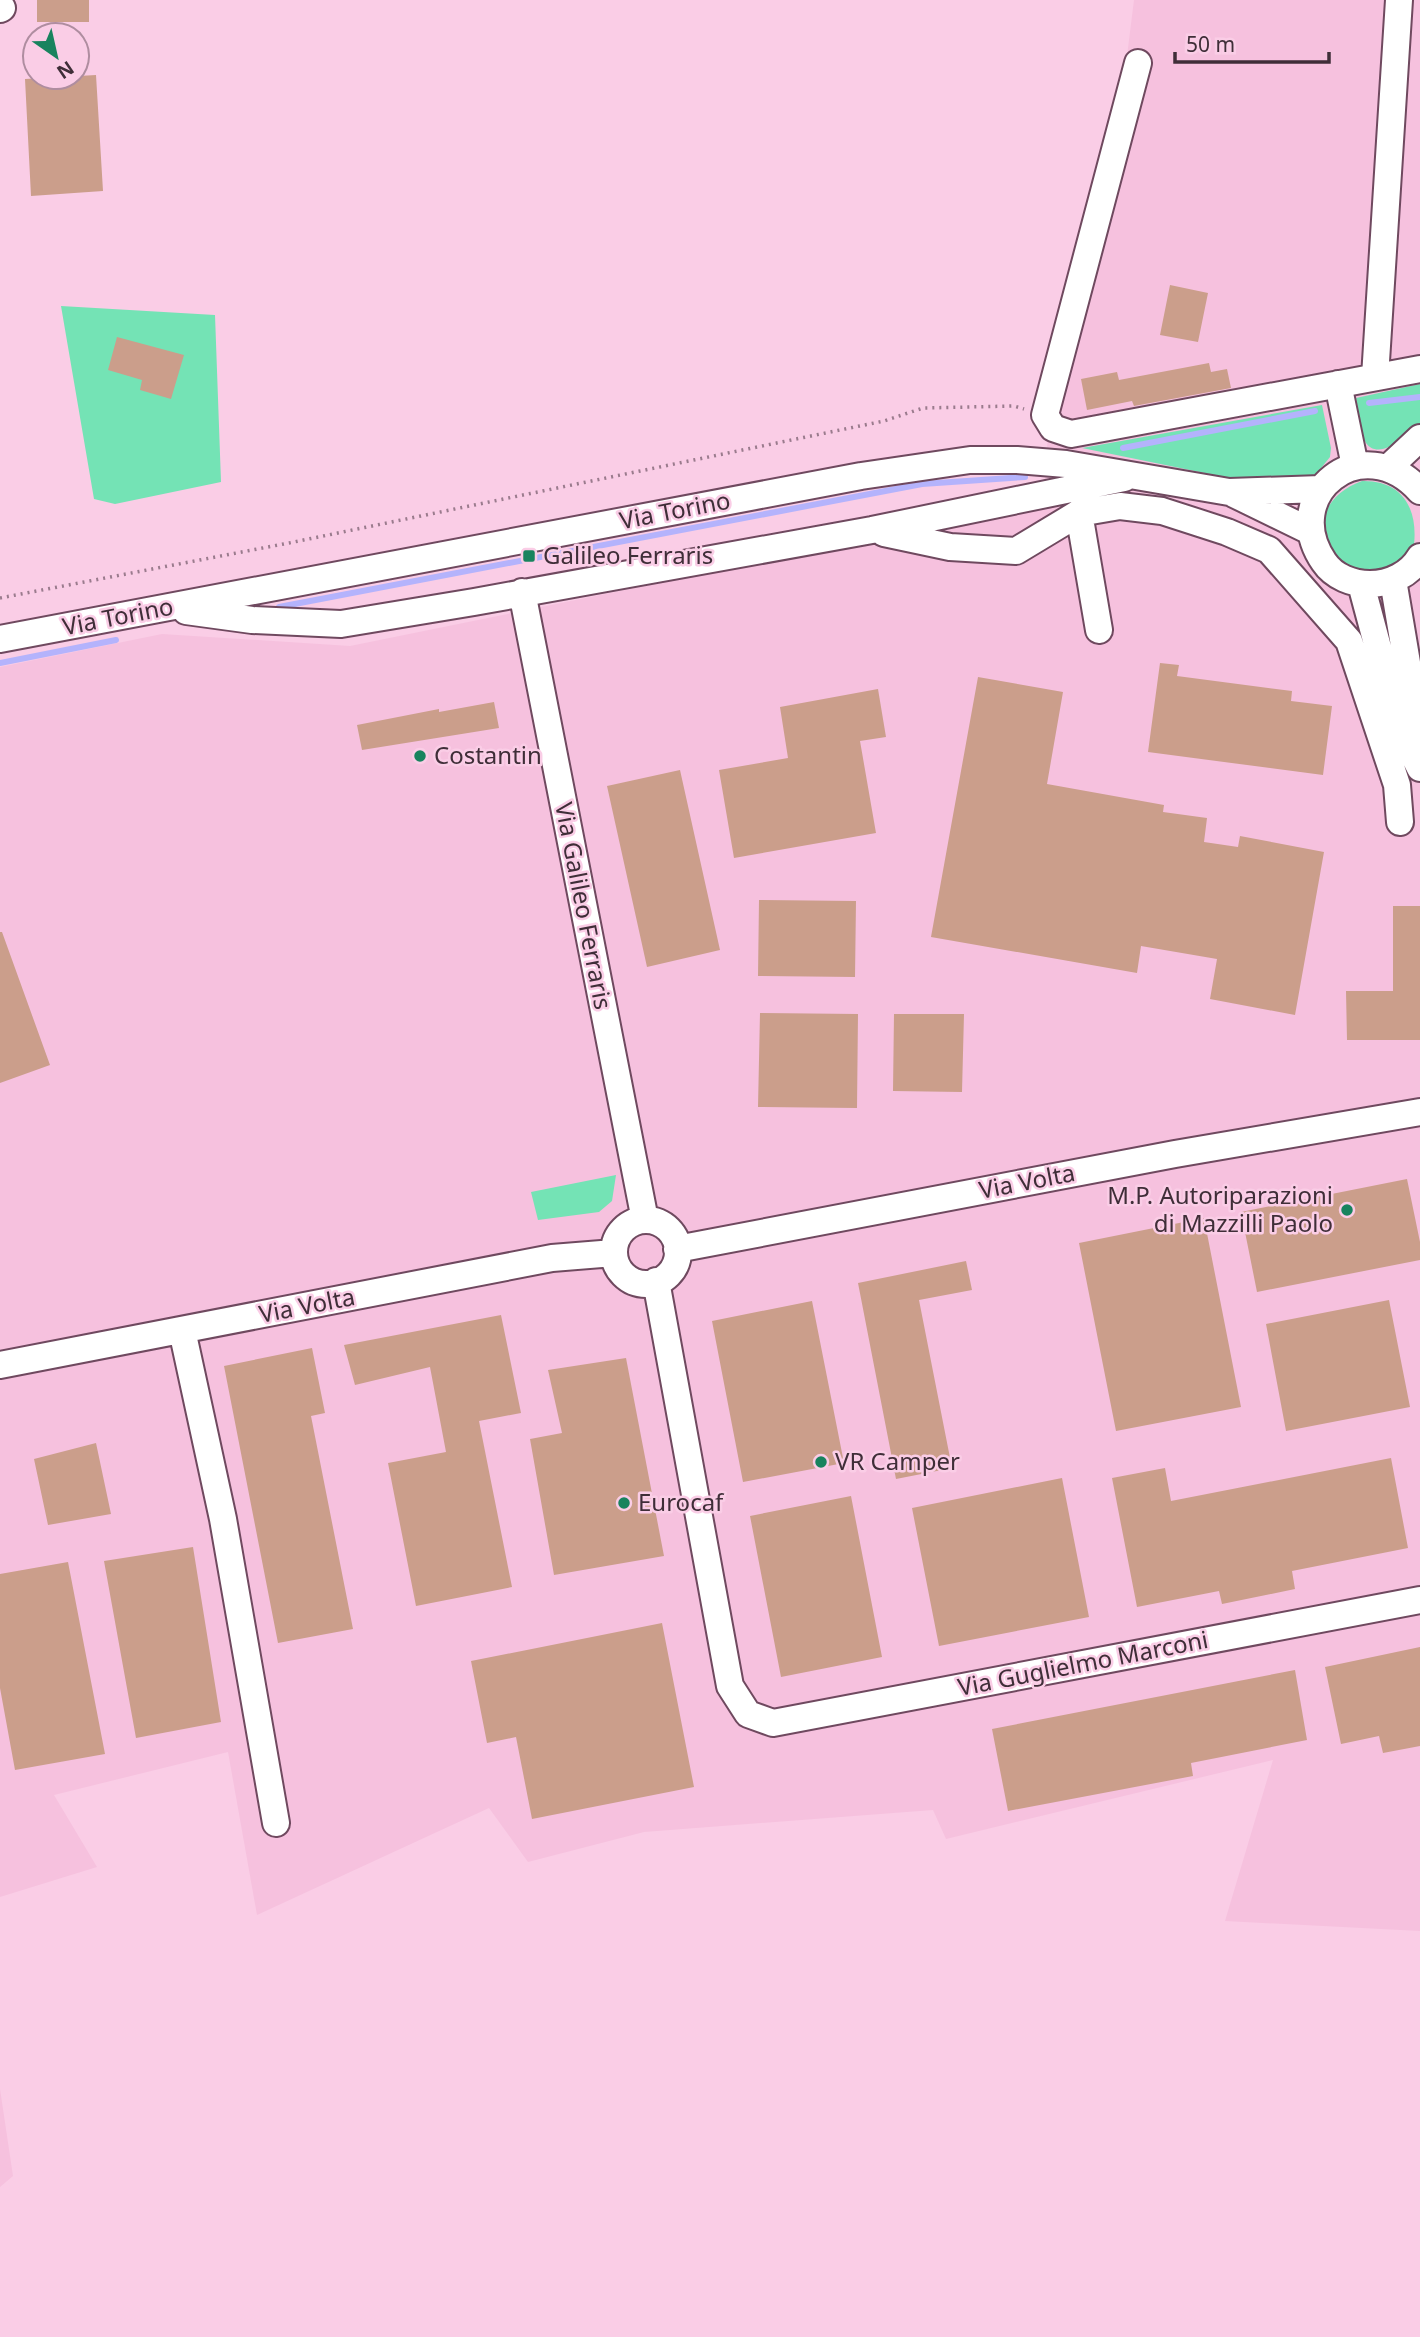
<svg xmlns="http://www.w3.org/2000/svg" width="1420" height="2337" viewBox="0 0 1420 2337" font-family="'Noto Sans',sans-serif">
  <rect width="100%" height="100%" fill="#facde6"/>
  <path fill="#f6c1de" d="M1134 0H1420V1931L1225 1921 1273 1760 946 1839 933 1810 644 1832 528 1862 489 1808 257 1915 228 1752 54 1795 97 1867 0 1897V667L162 634 350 646 1043 505 1054 347 1127 56Z
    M0 2089 13 2176 0 2187Z"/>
  <path fill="#74e3b5" d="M61 306 215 315 221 482 115 504 94 499Z
    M1420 384V425C1410 434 1379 462 1366 443 1359 432 1359 411 1356 398Z
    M1322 405 1331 448 1330 457 1317 473 1307 478 1277 483 1229 478 1082 448Z
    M1362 481C1404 480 1420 511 1413 552 1410 558 1404 566 1399 568 1386 573 1369 573 1355 575 1348 569 1334 562 1330 554 1313 520 1329 493 1362 481Z
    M616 1175 612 1201 599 1212 538 1220 531 1192Z"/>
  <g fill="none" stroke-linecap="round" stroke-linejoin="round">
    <path stroke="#b4b3fc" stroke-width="6" d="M1369 403 1420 397
      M1123 448 1315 411
      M279 607 922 484 1025 477
      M0 663 116 640"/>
  </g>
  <path fill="#cb9e8b" d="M37 0H89V22H37Z
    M96 75 103 191 31 196 25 79Z
    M1170 285 1208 293 1198 342 1160 335Z
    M117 337 184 355 171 399 140 390 142 380 108 370Z
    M1209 363 1211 372 1227 369 1231 388 1134 406 1132 401 1087 410 1081 379 1117 372 1119 380Z
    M1160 663 1179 665 1177 676 1292 691 1291 701 1332 706 1323 775 1148 752Z
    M978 677 1063 692 1047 784 1164 805 1163 812 1207 818 1204 842 1238 847 1240 836 1324 852 1295 1015 1210 999 1217 959 1141 946 1137 973 931 937Z
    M878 689 886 737 860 741 876 833 734 858 719 770 788 758 780 707Z
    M494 702 499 728 362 750 357 725 439 709V712Z
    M680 770 720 950 647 967 607 786Z
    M759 900 856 901 855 977 758 976Z
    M1393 906H1420V1040H1347L1346 991H1393Z
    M0 932H2L50 1065 0 1083Z
    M760 1013 858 1014 857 1108 758 1107Z
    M894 1014H964L962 1092 893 1091Z
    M1407 1179 1420 1242V1260L1257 1292 1241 1212Z
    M1204 1218 1241 1407 1116 1431 1079 1243Z
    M966 1261 972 1290 919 1300 952 1468 896 1479 858 1283Z
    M1389 1300 1410 1407 1286 1431 1266 1324Z
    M812 1301 844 1463 743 1482 712 1321Z
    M501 1315 521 1413 479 1421 512 1587 416 1606 388 1463 446 1452 430 1367 355 1385 344 1345Z
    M312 1348 325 1413 311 1416 353 1629 278 1643 224 1366Z
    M626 1358 664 1556 554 1575 530 1439 562 1433 548 1370Z
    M96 1443 111 1514 48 1525 34 1459Z
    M1391 1458 1408 1548 1292 1571 1295 1589 1222 1604 1219 1591 1137 1607 1112 1478 1165 1468 1171 1501Z
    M1062 1478 1089 1617 939 1646 912 1508Z
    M851 1496 882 1657 781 1677 750 1516Z
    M193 1547 221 1722 136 1738 104 1561Z
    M68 1562 105 1754 15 1770 0 1688V1574Z
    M662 1623 694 1787 532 1819 516 1737 487 1743 471 1661Z
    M1420 1647V1746L1383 1753 1379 1736 1341 1744 1325 1667Z
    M1295 1670 1307 1740 1191 1763 1193 1776 1008 1811 992 1729Z"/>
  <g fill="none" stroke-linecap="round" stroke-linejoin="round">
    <g stroke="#6f495f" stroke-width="30">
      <path id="minor" d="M0 9 2 8
        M1138 63 1045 415 1053 428 1071 434 1420 369
        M1375 377 1399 0
        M1338 384 1355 466
        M1389 467 1420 438
        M1420 491C1362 427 1278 495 1324 562 1334 577 1353 584 1370 584 1390 584 1410 574 1420 557
        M1234 494 1310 531
        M1079 513 1099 630
        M884 533 950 547 1016 551 1079 513 1120 506 1162 511 1227 532 1269 550 1349 641 1397 785 1400 822
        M1393 580 1420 740
        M1361 584 1399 726 1420 768
        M522 592 645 1220
        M186 611 252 620 341 624 474 602 872 530 1124 478
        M0 639 861 476 970 460H1017L1066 464 1229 492 1321 489
        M614 1252a32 32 0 1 1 64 0a32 32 0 1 1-64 0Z
        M677 1249 1175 1154 1420 1112
        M656 1281 730 1686 748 1714 773 1723 1420 1600
        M182 1330 223 1519 276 1823
        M0 1365 552 1258 614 1253"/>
    </g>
    <path stroke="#9a7b8d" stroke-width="3.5" stroke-dasharray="2 5" stroke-linecap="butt" d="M0 598 289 543 884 421 923 408 1014 406 1024 409"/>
    <use href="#minor" stroke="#fff" stroke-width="26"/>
  </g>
  <g fill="#18835e" stroke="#facde6" stroke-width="2.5">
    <rect x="522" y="549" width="14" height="14" rx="3.5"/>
    <circle cx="420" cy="756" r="7"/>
    <circle cx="1347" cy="1210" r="7"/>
    <circle cx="821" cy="1462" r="7"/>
    <circle cx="624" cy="1503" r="7"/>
  </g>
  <g text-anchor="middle" stroke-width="5" stroke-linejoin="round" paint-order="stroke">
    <g font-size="24" fill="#3f2e38" stroke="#facde6">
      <text transform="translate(675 511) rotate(-11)" y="8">Via Torino</text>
      <text transform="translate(118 617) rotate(-11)" y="8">Via Torino</text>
      <text transform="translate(583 906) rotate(79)" y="8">Via Galileo Ferraris</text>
      <text transform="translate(1027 1182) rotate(-11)" y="8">Via Volta</text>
      <text transform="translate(307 1306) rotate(-11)" y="8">Via Volta</text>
      <text transform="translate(1083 1664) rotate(-11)" y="8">Via Guglielmo Marconi</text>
    </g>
    <g font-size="24" fill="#3f2e38" stroke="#facde6" text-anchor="start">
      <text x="543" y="564">Galileo Ferraris</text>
      <text x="434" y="764">Costantin</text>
      <text x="1333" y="1204" text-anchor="end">M.P. Autoriparazioni<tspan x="1333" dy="28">di Mazzilli Paolo</tspan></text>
      <text x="835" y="1470">VR Camper</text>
      <text x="638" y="1511">Eurocaf</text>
    </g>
  </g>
  <g transform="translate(56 56) rotate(146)"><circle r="33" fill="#facde6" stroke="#af8da0" stroke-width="2"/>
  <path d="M0-5L12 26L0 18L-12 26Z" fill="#18835e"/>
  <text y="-10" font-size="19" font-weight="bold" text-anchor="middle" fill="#3f2e38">N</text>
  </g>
  <path d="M1175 52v10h154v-10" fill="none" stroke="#3f2e38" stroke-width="3.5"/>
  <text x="1186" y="52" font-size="21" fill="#3f2e38" stroke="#facde6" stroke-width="5" paint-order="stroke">50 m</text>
</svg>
